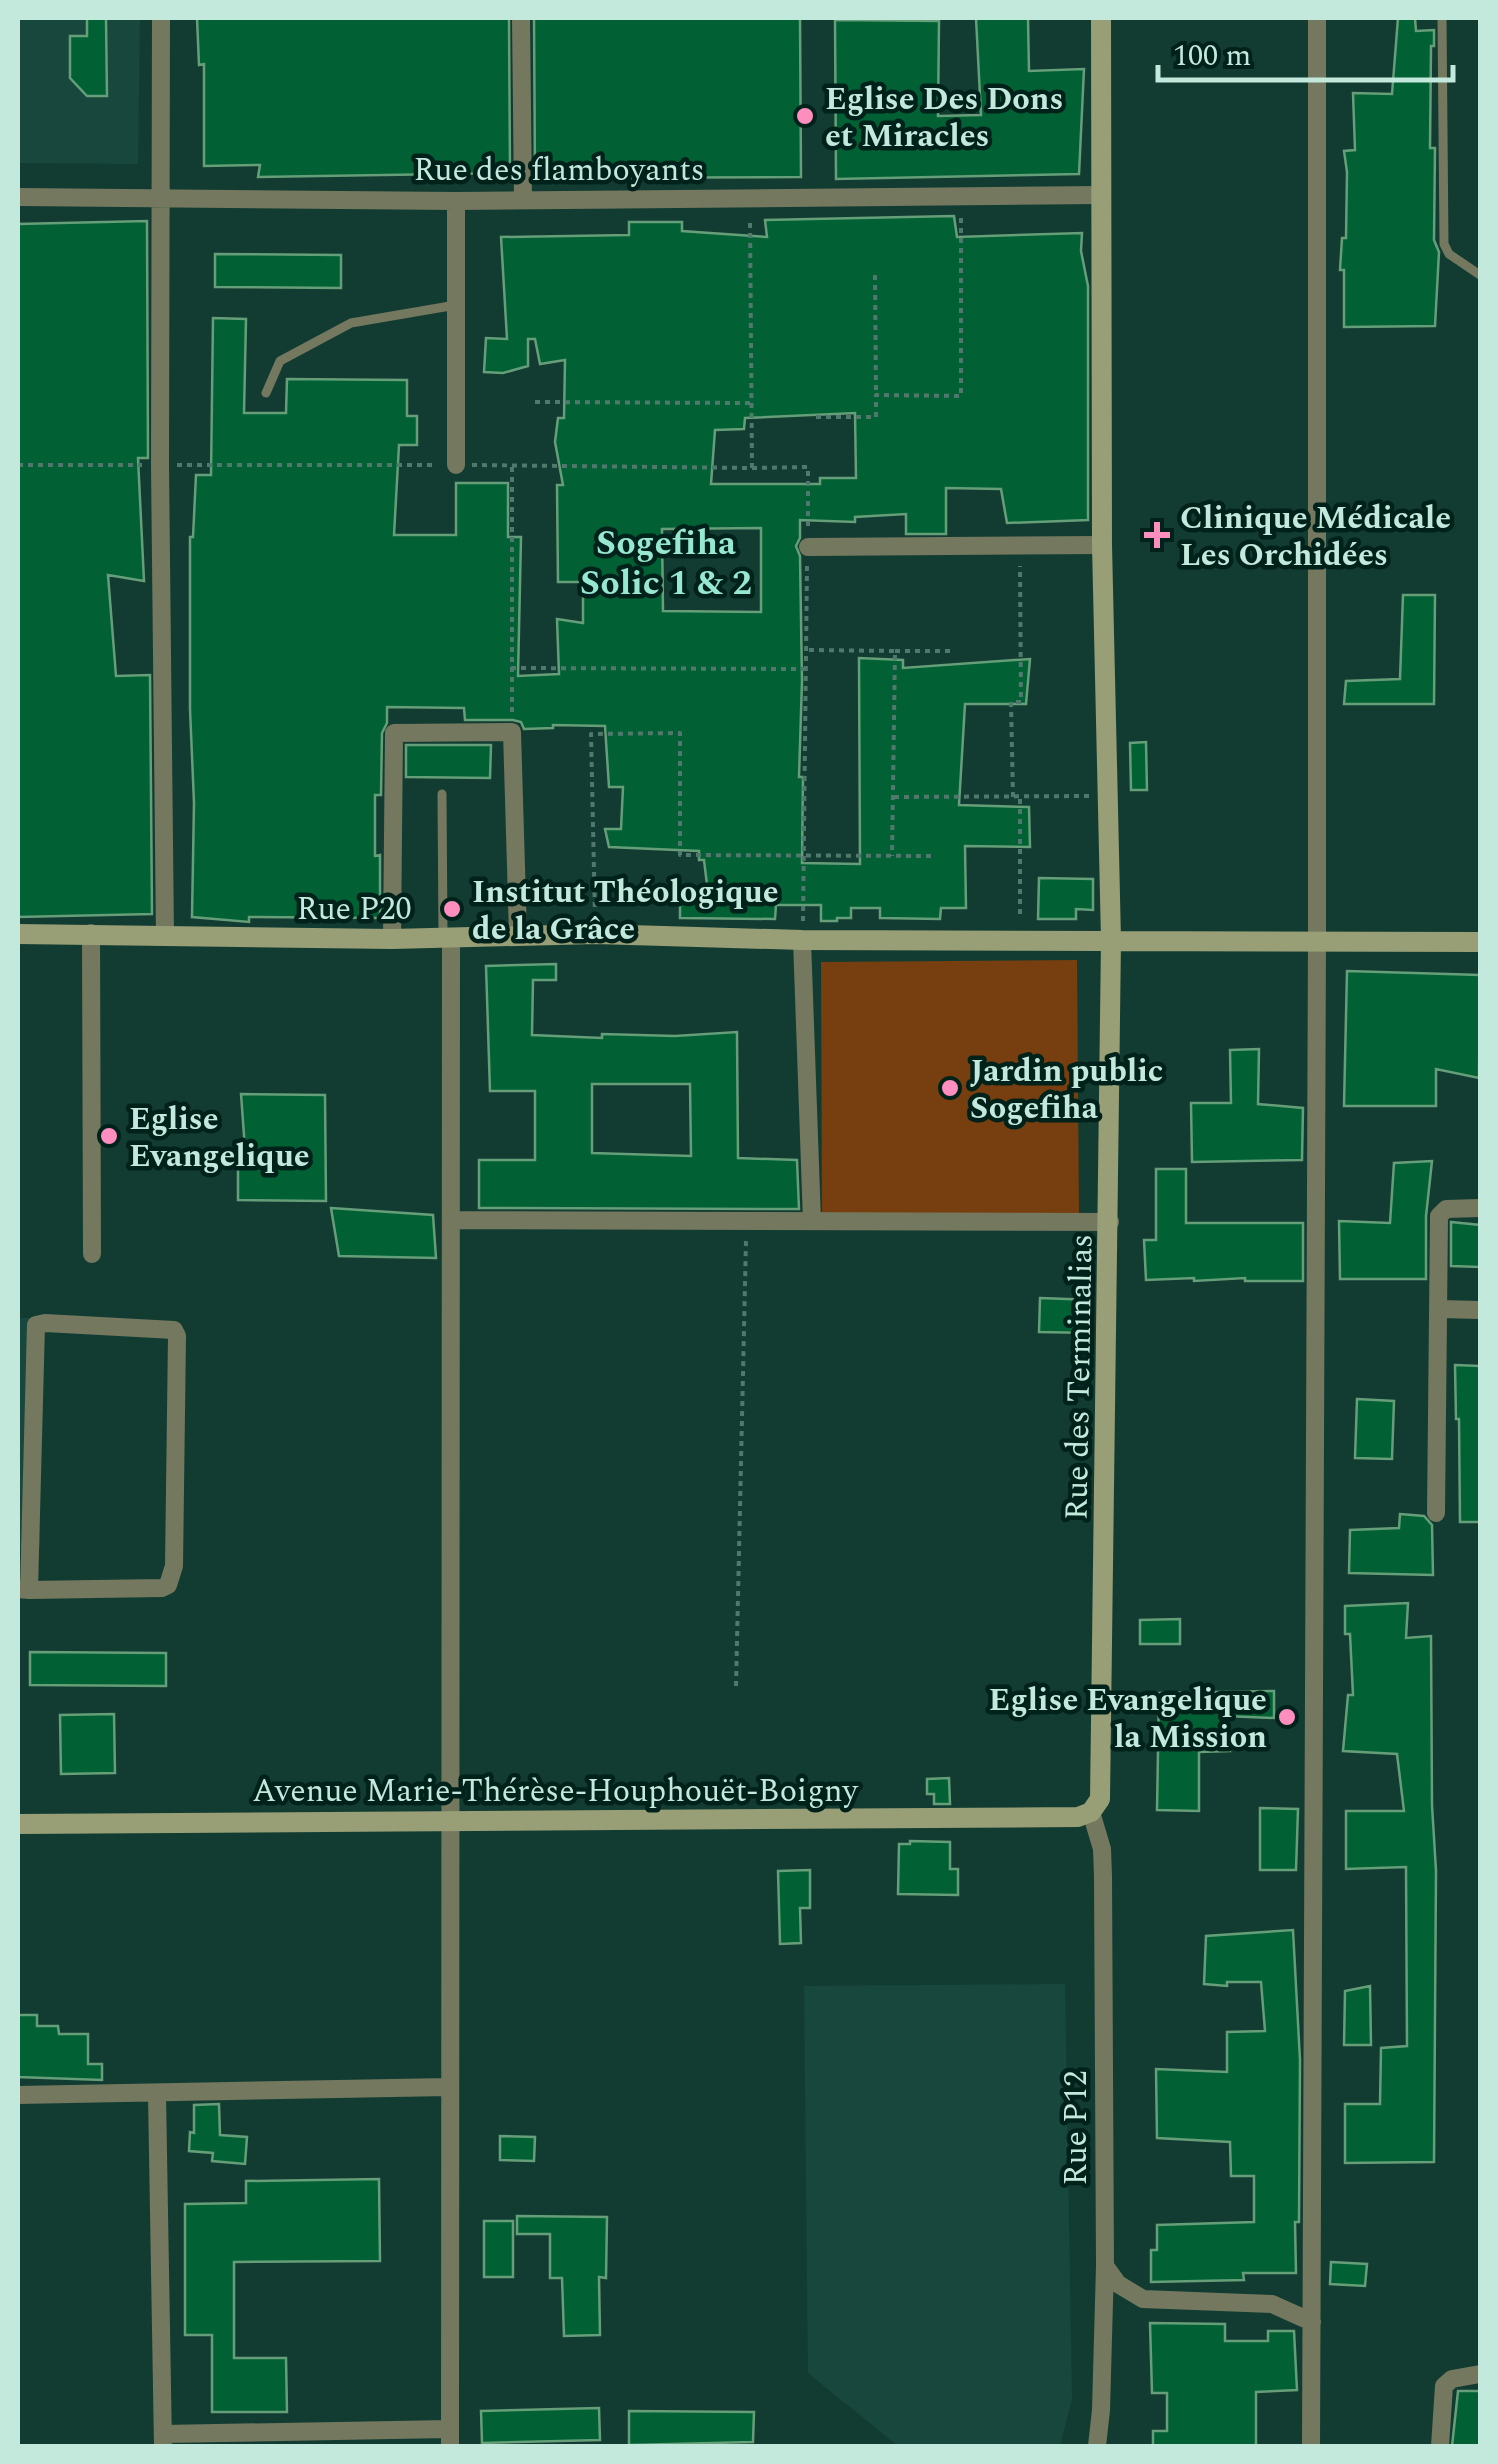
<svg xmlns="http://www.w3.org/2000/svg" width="1498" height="2464" viewBox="0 0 1498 2464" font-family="Spectral,serif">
  <rect width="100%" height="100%" fill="#123c32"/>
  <path fill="#18483d" d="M18 18H140L138 164 18 163Z
    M18 1318H34L40 1547 18 1551Z
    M1065 1984 1072 2399 1060 2446H898L808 2373 804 1986Z"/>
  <path fill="#773e0f" d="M1077 960 1079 1214 822 1216 821 962Z"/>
  <path fill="#016134" stroke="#659e78" stroke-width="2.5" fill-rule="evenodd" d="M87 18H106L107 96H87L70 78V36H87Z
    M197 18H509L510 173 258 177 260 165 204 166V64L199 65Z
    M534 18H800L801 177 535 178Z
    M976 18H1028L1029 71 1084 69 1079 174 836 179 835 20 939 21 938 116 981 115Z
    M1398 18H1415L1416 31 1434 30V46H1431L1430 148H1435L1434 240 1439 252 1435 326 1344 327V270H1340L1342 238H1346L1347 172 1344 151 1355 150 1353 93 1392 94Z
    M954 216 957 237 1082 233 1081 251 1088 286V520L1007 523 1001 489 946 488V534H906V514L855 517V522L800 520V538L796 546 800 556 802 681 799 777H803L802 863 860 864 859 658 903 660V668L1030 659 1026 704H965L959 805 1029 807 1030 847 965 846 966 908H941L940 919 880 918V908H851V918H837V921H821V905H776L775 919 680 918V897L708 893 704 860H699V851L609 847 605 829H621L623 787H609L605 726 553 725V728L524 729 521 722 513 720H465L464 708 387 707V723L382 733 381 795H375V856L380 855V918L249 917V922L192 917 194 803 190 709V537H193L196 475H211L213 318 246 319 244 413H286L287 379 407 380V416H417V445H399L394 535H456V483H508V537H521L518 676 559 674 557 619 583 623V582H558L557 485H563L555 442 558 418H564L565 360 540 364 535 339H528V366L503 373 484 372 486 338 507 339 501 237 629 235V222H682V231L767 237 765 220ZM855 413 856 478H820V484H711L715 430 744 429 745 418ZM761 528V612L663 611 662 529Z
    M147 221 148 458H138L144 581 108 575 116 676 150 675 152 914 18 917V224Z
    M215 254 341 255V288L215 287Z
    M1403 595H1435L1434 704H1344L1346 681 1400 679Z
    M1146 742 1147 790H1131L1130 743Z
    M406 745H491L490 778 406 777Z
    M1039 878 1093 879V910L1076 909V919H1038Z
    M556 964V980H533L532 1035 602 1038V1034L675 1036 737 1032 738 1158 797 1160 799 1209 479 1208V1160H535V1091H490L486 966ZM592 1084H690L691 1156 592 1153Z
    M1347 971 1480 975 1479 1078 1436 1069V1106H1344Z
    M1259 1049 1258 1104 1303 1108 1302 1160 1192 1162 1191 1103H1231L1230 1050Z
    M241 1094 325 1095 326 1201 238 1200V1149H245Z
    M1432 1161 1426 1216V1279H1340L1339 1221 1390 1223 1394 1163Z
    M1156 1169H1186V1223H1303V1281H1245V1278L1194 1281V1278L1146 1280 1144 1240H1156Z
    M331 1208 433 1215 436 1258 339 1256Z
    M1451 1222 1480 1225V1267L1451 1266Z
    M1040 1298 1093 1300 1092 1333 1039 1332Z
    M1455 1365 1480 1366V1522H1460L1459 1419H1456Z
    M1357 1399 1394 1401 1392 1459 1355 1458Z
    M1400 1514 1424 1516 1432 1525 1433 1575 1349 1573 1350 1530 1399 1528Z
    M1408 1603 1406 1638 1431 1636 1432 1805 1436 1871 1434 2162 1345 2163V2104H1380L1381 2048 1407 2046 1406 1867 1346 1869V1811H1404L1397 1754 1343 1751 1348 1695H1353L1350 1634H1345V1606Z
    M1180 1619V1644H1140V1620Z
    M30 1652 166 1653V1686L30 1685Z
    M1274 1691V1718L1226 1716 1230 1751 1199 1752V1811L1157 1810 1159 1693Z
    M114 1714 115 1773 61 1774 60 1715Z
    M949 1778 950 1804H934V1794H927V1779Z
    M1260 1808 1298 1809 1296 1870H1260Z
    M910 1841 950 1842V1869H958V1895L898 1894 899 1844H910Z
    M810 1870V1908H800L801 1943 780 1944 778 1871Z
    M1293 1930 1300 2060 1299 2222H1295L1296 2273H1243L1244 2280 1151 2282V2250H1157V2225L1254 2222V2176H1231L1230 2142 1157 2138 1156 2069 1227 2072V2032L1265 2031 1261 1982H1227V1986L1204 1984 1206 1936Z
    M1370 1986 1371 2045H1344L1345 1991Z
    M18 2015H37V2026H58L59 2034H88V2064H102V2080L18 2077Z
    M219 2104 220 2135 247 2137 245 2164 212 2161 213 2153 189 2151 190 2132 194 2133V2105Z
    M500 2136 535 2137 534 2161 500 2160Z
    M379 2179 380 2261 234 2262V2358H286L287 2412H212V2335H185V2204L246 2203V2181Z
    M517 2216 607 2217 606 2278 599 2277 600 2335 564 2336 562 2278H550V2234H517Z
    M484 2221H513V2277H484Z
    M1331 2262 1367 2264 1365 2286 1330 2284Z
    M1150 2323 1225 2324V2341H1268V2331H1294L1297 2390 1256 2392V2446H1153V2431H1167V2393H1152Z
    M1458 2391H1480V2445L1452 2446Z
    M599 2408 600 2440 482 2443 481 2411Z
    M629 2411 754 2412 753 2442 629 2445Z"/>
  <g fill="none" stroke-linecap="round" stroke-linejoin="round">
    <path stroke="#50786d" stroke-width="4" stroke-dasharray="5 5" stroke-linecap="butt" d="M875 275 876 395
      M535 402 750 403
      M816 417H876V395L961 396V216
      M18 465H142
      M177 465H437
      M472 465 752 468 750 218
      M512 467V712
      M752 468 808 467V531
      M809 650 895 651 892 856
      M895 651H955
      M511 668 806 669
      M894 797 1089 796
      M1013 797 1011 702H1021L1020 566
      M1020 799V919
      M595 917 591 734 680 733V855L936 856
      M803 921 807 566
      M736 1686 746 1240"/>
    <path stroke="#74785f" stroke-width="9" d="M1442 18 1444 244 1449 254 1480 275
      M266 393 280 361 351 323 456 305
      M442 794 443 936"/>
    <path stroke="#74785f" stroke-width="18" d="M161 18 160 465 165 937
      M521 18 523 200
      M18 197 456 201 1100 195
      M456 201V465
      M808 547 1102 545
      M91 933 92 1254
      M392 939 394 733 512 732 518 934
      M802 940 812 1221
      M451 1220 1110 1222
      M1440 1309 1480 1310
      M1436 1513 1439 1216 1446 1209 1480 1208
      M18 1589 29 1590 162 1588 168 1585 174 1566 177 1336 174 1330 45 1323 36 1325 29 1590
      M1091 1812 1102 1849 1103 1876 1105 2266 1101 2410 1097 2446
      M157 2094 163 2446
      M18 2095 448 2087
      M1105 2266 1118 2284 1143 2299 1272 2304 1312 2322
      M163 2434 449 2429
      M450 2446 451 937
      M1311 2446 1317 940V18
      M1440 2446 1444 2386 1452 2379 1480 2374"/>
    <path stroke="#989e75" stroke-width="20" d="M18 934 392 939 596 934 802 940 1480 942
      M18 1824 1078 1817 1091 1812 1100 1799 1111 940 1102 545 1101 18"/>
  </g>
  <g fill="#fe8ebd" stroke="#00221a" stroke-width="4">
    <circle cx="805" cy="116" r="10"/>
    <path d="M1152 520h10v10h10v10h-10v10h-10v-10h-10v-10h10z"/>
    <circle cx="452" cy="909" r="10"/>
    <circle cx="950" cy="1088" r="10"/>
    <circle cx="109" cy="1136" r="10"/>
    <circle cx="1287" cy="1717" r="10"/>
  </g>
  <g text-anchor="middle" stroke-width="9" stroke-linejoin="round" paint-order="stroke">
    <g font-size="32" font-weight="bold" fill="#c3e8dc" stroke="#00221a" text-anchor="start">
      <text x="825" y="109">Eglise Des Dons<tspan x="825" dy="37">et Miracles</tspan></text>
      <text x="1180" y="528">Clinique Médicale<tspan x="1180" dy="37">Les Orchidées</tspan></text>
      <text x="472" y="902">Institut Théologique<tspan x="472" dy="37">de la Grâce</tspan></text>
      <text x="970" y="1081">Jardin public<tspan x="970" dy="37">Sogefiha</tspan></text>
      <text x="129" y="1129">Eglise<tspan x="129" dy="37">Evangelique</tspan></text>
      <text x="1267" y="1710" text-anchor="end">Eglise Evangelique<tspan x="1267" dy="37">la Mission</tspan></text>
    </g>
    <g font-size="32" fill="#c3e8dc" stroke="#00221a">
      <text x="559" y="180">Rue des flamboyants</text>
      <text x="354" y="919">Rue P20</text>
      <text transform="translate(1078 1377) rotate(-89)" y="11">Rue des Terminalias</text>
      <text x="555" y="1801">Avenue Marie-Thérèse-Houphouët-Boigny</text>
      <text transform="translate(1075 2128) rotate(-90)" y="11">Rue P12</text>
    </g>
    <g font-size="35" font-weight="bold" fill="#98e7d1" stroke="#00221a">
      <text x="666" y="554">Sogefiha<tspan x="666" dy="40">Solic 1 &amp; 2</tspan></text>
    </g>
  </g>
  <rect width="1498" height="2464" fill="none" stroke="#c3e8dc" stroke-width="40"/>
  <path d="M1158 65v15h295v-15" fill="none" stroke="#c3e8dc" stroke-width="5"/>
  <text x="1173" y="65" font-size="30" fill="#c3e8dc" stroke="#00221a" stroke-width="8" paint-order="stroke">100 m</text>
</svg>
